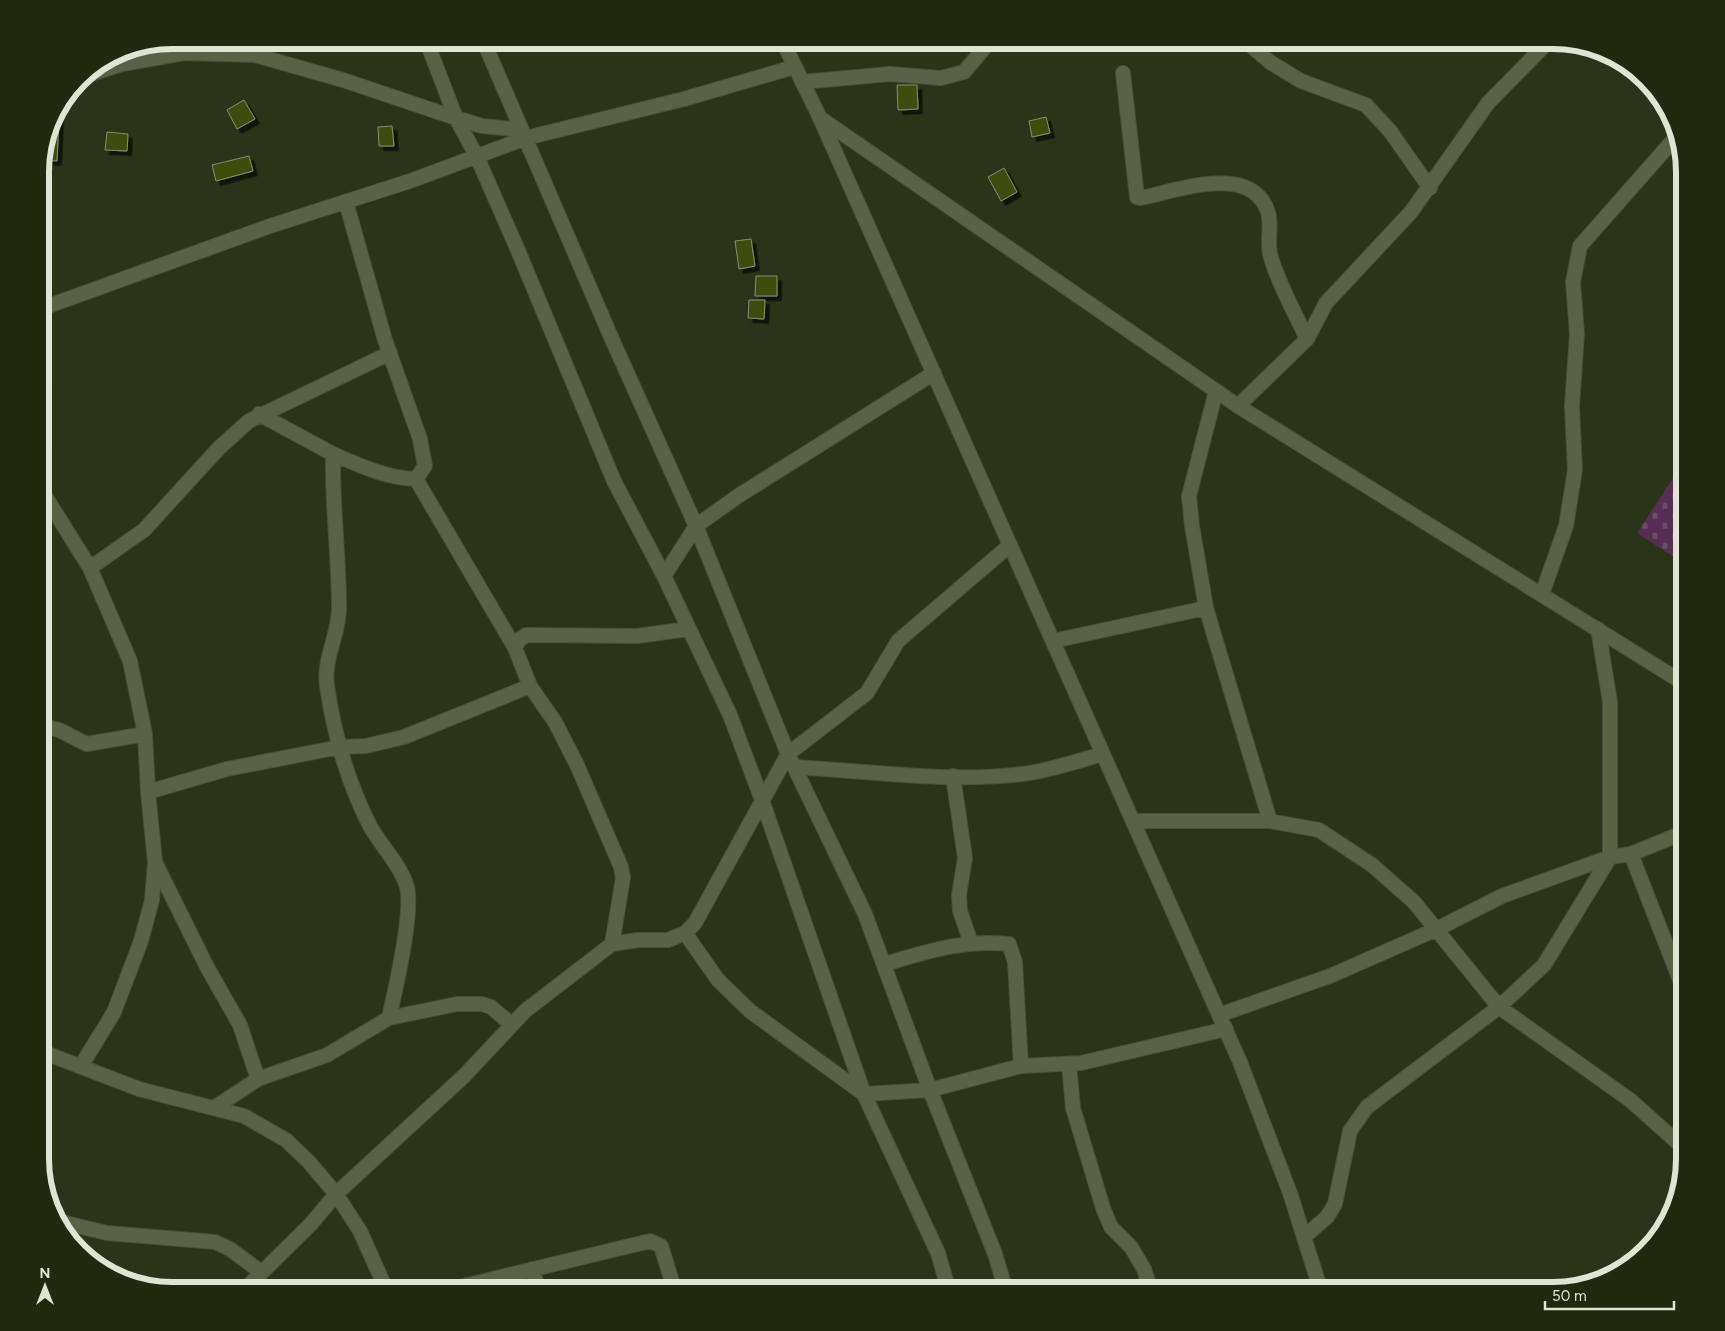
<svg xmlns="http://www.w3.org/2000/svg" width="1725" height="1331" viewBox="0 0 1725 1331" font-family="Figtree,sans-serif">
  <defs>
    <pattern id="cemetery-stones" width="16" height="16" patternUnits="userSpaceOnUse" patternTransform="scale(1.25)"><rect width="16" height="16" fill="#592e54"/><path d="M2 7V4a2 2 0 0 1 4 0v3zM10 15v-3a2 2 0 0 1 4 0v3z" fill="#704c6c"/></pattern>
    <filter id="shadow"><feDropShadow dx="4.5" dy="4.5" stdDeviation="0" flood-color="#0009"/></filter>
  </defs>
  <rect width="100%" height="100%" fill="#2b3319"/>
  <path fill="url(#cemetery-stones)" d="M1685 460V564L1637 533Z"/>
  <path fill="#3d4d0c" stroke="#858f71" filter="url(#shadow)" d="M897 85H917L918 109 898 110Z
    M244 100 255 119 237 129 227 110Z
    M53 115 59 116 57 161 41 160Z
    M1046 117 1050 133 1032 137 1029 121Z
    M392 126 394 146H379L378 127Z
    M107 132 128 134 127 151 105 150Z
    M249 156 253 171 216 181 212 165Z
    M1004 168 1017 192 1001 201 988 177Z
    M751 239 755 266 739 269 735 241Z
    M756 276H777V296H755Z
    M749 300H765L764 319 748 318Z"/>
  <g fill="none" stroke-linecap="round" stroke-linejoin="round">
    <g stroke="#494f39" stroke-width="16">
      <path id="minor" d="M426 40 456 118 482 126 522 130
        M483 40 611 337 696 526 788 754 865 914 930 1090 995 1254 1006 1291
        M1244 40 1270 62 1301 81 1366 105 1390 131 1430 188
        M1123 73 1137 197 1140 198C1177 191 1251 162 1268 212 1272 225 1267 241 1270 254 1277 281 1295 313 1307 339
        M81 77 122 64 184 53 255 55 343 80 456 118 477 157 517 248 614 481 664 576 730 715 762 800 864 1094 938 1253 949 1291
        M802 82 890 74 941 78 964 72 991 40
        M40 309 270 226 410 181 526 138 684 99 794 67
        M1216 391 1189 496 1192 526 1206 608 1270 821
        M1238 406 1307 339 1326 303 1411 212 1488 103 1550 40
        M259 414 333 454C332 505 339 557 339 608 339 635 323 659 327 686 334 734 348 783 370 826 381 846 399 863 406 884 415 907 395 991 389 1018
        M333 454C361 466 386 478 416 479L425 466 420 439 385 340 346 202
        M416 479 515 648
        M40 488 90 568 130 661 145 734 148 792 155 862 152 900 141 941 114 1012 81 1066
        M90 568 144 530 219 448 249 421 390 353
        M664 576 696 526 738 496 934 373
        M1542 594 1566 526 1575 470 1572 406 1577 334 1573 282 1580 246 1677 136
        M1053 641 1206 608
        M40 727C59 726 70 737 87 744L145 734
        M794 767C870 771 947 783 1022 774 1049 771 1077 761 1103 754
        M953 776 965 858 959 895 960 911 971 943
        M148 792 227 769 340 747 366 746 404 737 530 686
        M1133 821H1270L1319 830 1372 865 1414 902 1499 1007 1630 1100 1685 1149
        M1631 854 1685 993
        M155 862 207 967 240 1025 258 1079
        M685 933 718 980 750 1011 864 1094 930 1090 1021 1066 1081 1063 1226 1029
        M612 944 623 878 621 867 577 765 555 722 530 686 515 648 519 640 526 635 637 636 688 629
        M884 964C927 952 963 939 1009 944L1015 962 1021 1066
        M1219 1015 1330 976 1437 929 1502 896 1610 857 1631 854 1685 832
        M40 1051 139 1089 244 1116 286 1140 309 1162 336 1194 360 1231 387 1291
        M1069 1064 1073 1108 1103 1208 1111 1227 1131 1247 1144 1269 1151 1291
        M214 1108 258 1079 327 1055 389 1018 457 1004H482L491 1007 511 1024
        M57 1221 107 1233 215 1242 230 1249 261 1272
        M1304 1237 1327 1217 1335 1204 1350 1131 1367 1107 1499 1007 1544 965 1610 857V702L1598 629
        M532 1269 539 1291
        M243 1291 311 1224 336 1194 464 1076 525 1011 612 944 638 940H668L685 933 695 923 788 754 867 693 898 641 1010 545
        M443 1291 650 1241 661 1246 675 1291"/>
    </g>
    <g stroke="#494f39" stroke-width="16">
      <path id="tertiary" d="M820 118 1238 406 1685 684"/>
    </g>
    <g stroke="#494f39" stroke-width="16">
      <path id="secondary" d="M782 40 820 118 1240 1062 1290 1193 1321 1291"/>
    </g>
    <use href="#minor" stroke="#596245" stroke-width="14"/>
    <use href="#tertiary" stroke="#596245" stroke-width="14"/>
    <use href="#secondary" stroke="#596245" stroke-width="14"/>
  </g>
  <path d="M0 0H1725V1331H0ZM172 49H1553A123 123 0 0 1 1676 172V1159A123 123 0 0 1 1553 1282H172A123 123 0 0 1 49 1159V172A123 123 0 0 1 172 49Z" fill="#21290f" fill-rule="evenodd"/>
  <path fill="none" stroke="#dfe4d4" stroke-width="6" d="M172 49H1553A123 123 0 0 1 1676 172V1159A123 123 0 0 1 1553 1282H172A123 123 0 0 1 49 1159V172A123 123 0 0 1 172 49Z"/>
  <g transform="translate(45 1286)" stroke="#21290f" stroke-width="4" paint-order="stroke">
  <path d="M0-4L9 19L0 12L-9 19Z" fill="#dfe4d4"/>
  <text y="-8" font-size="14" font-weight="bold" text-anchor="middle" fill="#dfe4d4">N</text>
  </g>
  <path d="M1545 1301v8h129v-8" fill="none" stroke="#dfe4d4" stroke-width="2.5"/>
  <text x="1552" y="1301" font-size="15" fill="#dfe4d4" stroke="#21290f" stroke-width="4" paint-order="stroke">50 m</text>
</svg>
